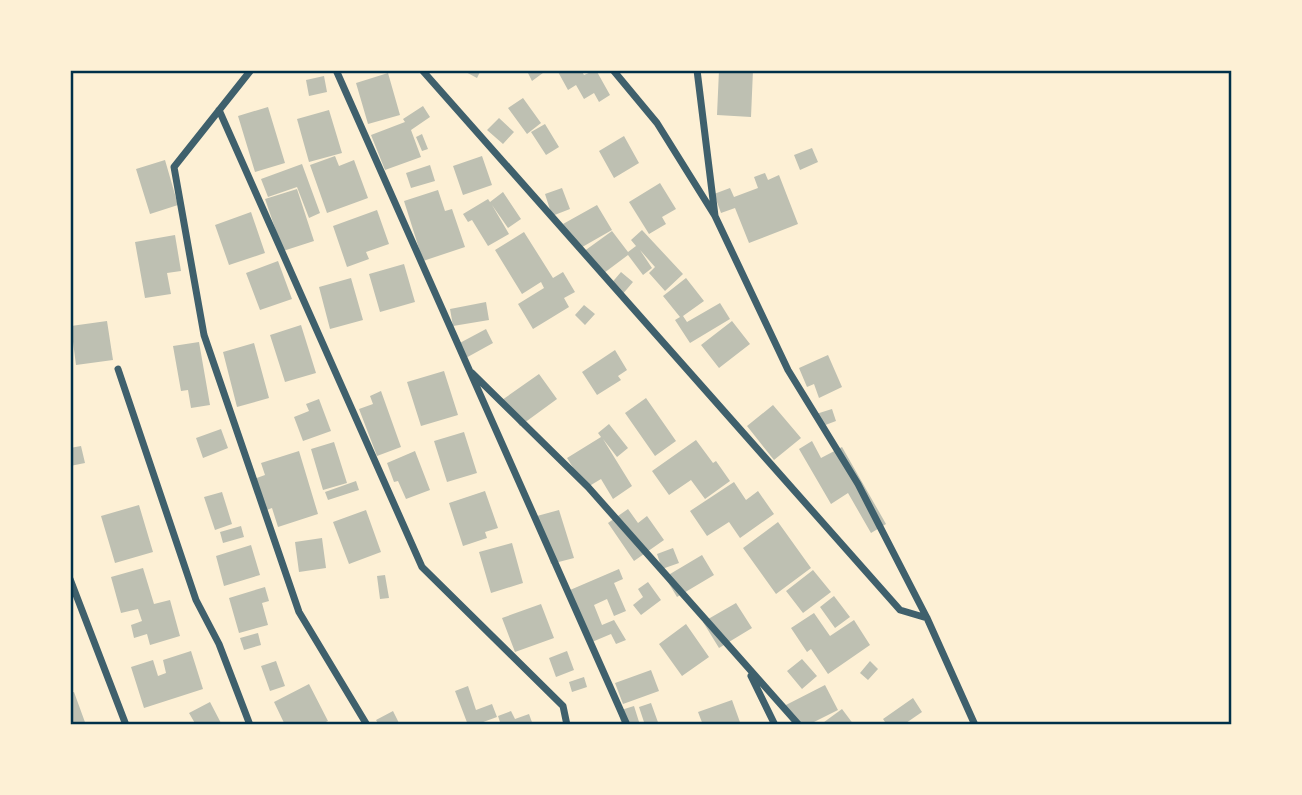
<svg xmlns="http://www.w3.org/2000/svg" width="1302" height="795" viewBox="0 0 1302 795" font-family="'PT Sans Narrow',sans-serif">
  <rect width="100%" height="100%" fill="#fdf0d5"/>
  <path fill="#bec0b2" d="M462 70H481L477 78Z
    M528 70H547L532 81 527 71Z
    M557 70H581L584 75 596 70 610 95 599 102 594 93 584 99 576 85 568 90Z
    M719 70H753L751 117 717 115Z
    M388 73 400 115 368 124 356 83Z
    M324 76 327 92 309 96 306 80Z
    M523 98 541 123 527 134 508 108Z
    M423 106 430 117 411 130 421 157 385 170 371 135 405 122 403 119Z
    M268 107 285 163 255 172 238 116Z
    M329 110 342 153 309 162 297 119Z
    M499 118 514 132 503 144 487 130Z
    M545 124 559 147 546 155 531 132Z
    M422 134 428 149 422 151 416 137Z
    M624 136 639 163 614 178 599 151Z
    M812 148 818 162 800 170 794 155Z
    M335 156 339 166 354 160 368 198 327 213 310 165Z
    M482 156 492 185 463 195 453 166Z
    M165 160 178 205 150 214 136 169Z
    M302 164 320 213 309 218 297 187 268 197 261 179Z
    M430 165 435 181 411 188 406 173Z
    M765 173 768 180 779 175 798 224 749 243 735 208 721 213 714 194 730 188 734 197 758 188 754 177Z
    M660 183 676 209 662 217 666 224 649 234 629 202Z
    M562 188 570 209 552 216 545 194Z
    M297 189 314 241 283 251 265 199Z
    M438 190 445 211 452 209 465 247 423 261 404 201Z
    M503 192 521 219 508 228 492 205 509 234 488 246 472 220 468 222 463 214 488 199 490 202Z
    M597 205 612 230 577 250 563 224Z
    M377 210 389 244 366 252 369 259 347 267 333 226Z
    M251 212 265 253 229 265 215 225Z
    M642 230 683 274 665 291 649 273 655 267 640 250 652 268 643 275 628 255 600 276 583 252 612 231 628 252 636 246 631 240Z
    M524 232 553 278 563 272 575 292 564 298 569 307 533 329 518 304 544 288 541 282 522 294 495 250Z
    M175 235 181 271 167 273 171 294 145 298 135 242Z
    M278 261 292 299 260 310 246 273Z
    M404 264 415 302 380 312 369 274Z
    M621 272 633 282 621 296 609 286Z
    M351 278 363 320 330 329 319 287Z
    M686 278 704 301 683 316 687 322 720 303 730 319 690 343 675 320 680 317 663 296Z
    M486 302 489 320 453 326 450 309Z
    M584 305 595 314 585 325 575 315Z
    M107 321 113 360 76 365 71 326Z
    M732 321 750 344 719 368 701 345Z
    M301 325 316 373 285 382 270 335Z
    M486 329 493 343 464 359 456 345Z
    M199 342 210 405 191 408 188 390 181 391 173 346Z
    M254 343 269 398 237 407 223 352Z
    M615 350 627 370 618 376 621 380 597 395 582 372Z
    M828 355 842 387 819 398 814 384 807 387 799 368Z
    M444 371 458 415 421 426 407 382Z
    M539 374 557 399 520 426 502 400Z
    M381 391 401 447 377 456 359 409 373 404 370 396Z
    M646 398 676 441 655 456 625 413Z
    M319 399 331 431 303 441 294 417 309 411 306 404Z
    M773 405 801 438 774 460 747 426Z
    M832 409 836 421 820 427 816 414Z
    M609 424 628 448 617 457 603 439 632 486 613 499 601 479 586 488 567 458 601 437 598 433Z
    M221 429 228 448 203 458 196 438Z
    M464 432 477 473 447 482 434 441Z
    M696 440 713 463 716 461 730 481 705 499 691 480 669 495 652 471Z
    M812 441 821 458 842 447 886 524 871 533 848 493 831 504 799 449Z
    M334 442 347 483 323 490 311 449Z
    M81 446 85 463 70 466V448Z
    M299 451 318 514 278 527 272 508 264 511 254 479 265 475 261 463Z
    M415 451 430 490 406 499 398 481 394 482 387 463Z
    M356 481 359 490 328 500 325 492Z
    M734 482 746 500 758 491 774 514 740 538 729 522 707 536 690 511Z
    M485 491 498 528 485 532 487 538 463 546 449 503Z
    M222 492 232 524 215 530 204 497Z
    M139 505 153 552 115 563 101 516Z
    M628 509 638 523 647 516 664 540 634 561 608 523Z
    M366 510 381 552 349 564 333 522Z
    M559 510 574 558 551 564 537 516Z
    M778 522 811 568 776 594 743 548Z
    M241 526 244 537 223 543 220 532Z
    M322 538 326 568 299 572 295 542Z
    M512 543 523 583 491 593 479 552Z
    M251 545 260 575 224 586 216 556Z
    M673 548 679 563 662 569 657 554Z
    M702 555 714 575 677 597 665 577Z
    M143 568 154 604 170 600 180 636 150 645 147 634 134 638 131 625 142 621 138 609 121 613 111 577Z
    M619 569 623 579 614 583 626 611 614 616 607 599 594 605 602 625 614 620 626 640 616 644 611 634 592 642 570 590Z
    M813 570 831 592 803 613 786 591Z
    M385 575 389 598 380 599 377 576Z
    M648 582 661 600 641 615 633 605 643 597 638 589Z
    M265 587 269 601 262 603 268 625 239 633 229 598Z
    M834 596 850 617 835 628 820 607Z
    M736 603 752 628 719 648 703 622Z
    M541 604 554 638 515 652 502 618Z
    M814 613 830 636 854 620 870 645 828 674 811 649 807 652 791 628Z
    M686 624 709 657 682 676 659 644Z
    M258 633 261 645 244 650 240 638Z
    M191 651 203 689 144 708 131 667 153 660 158 676 166 673 163 660Z
    M567 651 574 670 556 677 549 658Z
    M802 659 817 676 802 689 787 671Z
    M276 661 285 686 270 691 261 666Z
    M870 661 878 669 868 680 860 673Z
    M651 670 659 691 623 704 615 683Z
    M584 677 587 687 572 692 569 682Z
    M309 684 328 721 319 725H285L274 702Z
    M825 685 838 710 808 725H794L784 706Z
    M468 686 476 710 492 704 497 717 475 725H468L455 691Z
    M74 692 86 725H70V693Z
    M913 698 922 712 906 723 907 725H887L883 719Z
    M732 700 741 725H703L698 712Z
    M210 702 222 725H196L189 713Z
    M651 703 659 725H645L639 707Z
    M634 706 640 725H622L618 711Z
    M842 709 854 725H820Z
    M393 711 400 725H379L376 720Z
    M511 711 515 719 529 714 533 725H501L498 716Z"/>
  <g fill="none" stroke-linecap="round" stroke-linejoin="round">
    <path stroke="#3f606c" stroke-width="7" d="M251 70 174 167 204 335 299 612 367 725
      M336 70 627 725
      M422 70 900 610 927 618
      M613 70 657 123 715 216 697 70
      M219 110 422 567 563 706 567 725
      M715 216 788 370 858 484 927 618 975 725
      M118 369 196 600 219 644 250 725
      M472 373 588 487 799 725
      M70 579 126 725
      M751 676 775 725"/>
  </g>
  <rect width="1302" height="795" fill="none" stroke="#fdf0d5" stroke-width="144"/>
  <rect x="72" y="72" width="1158" height="651" fill="none" stroke="#003049" stroke-width="2.5"/>
</svg>
